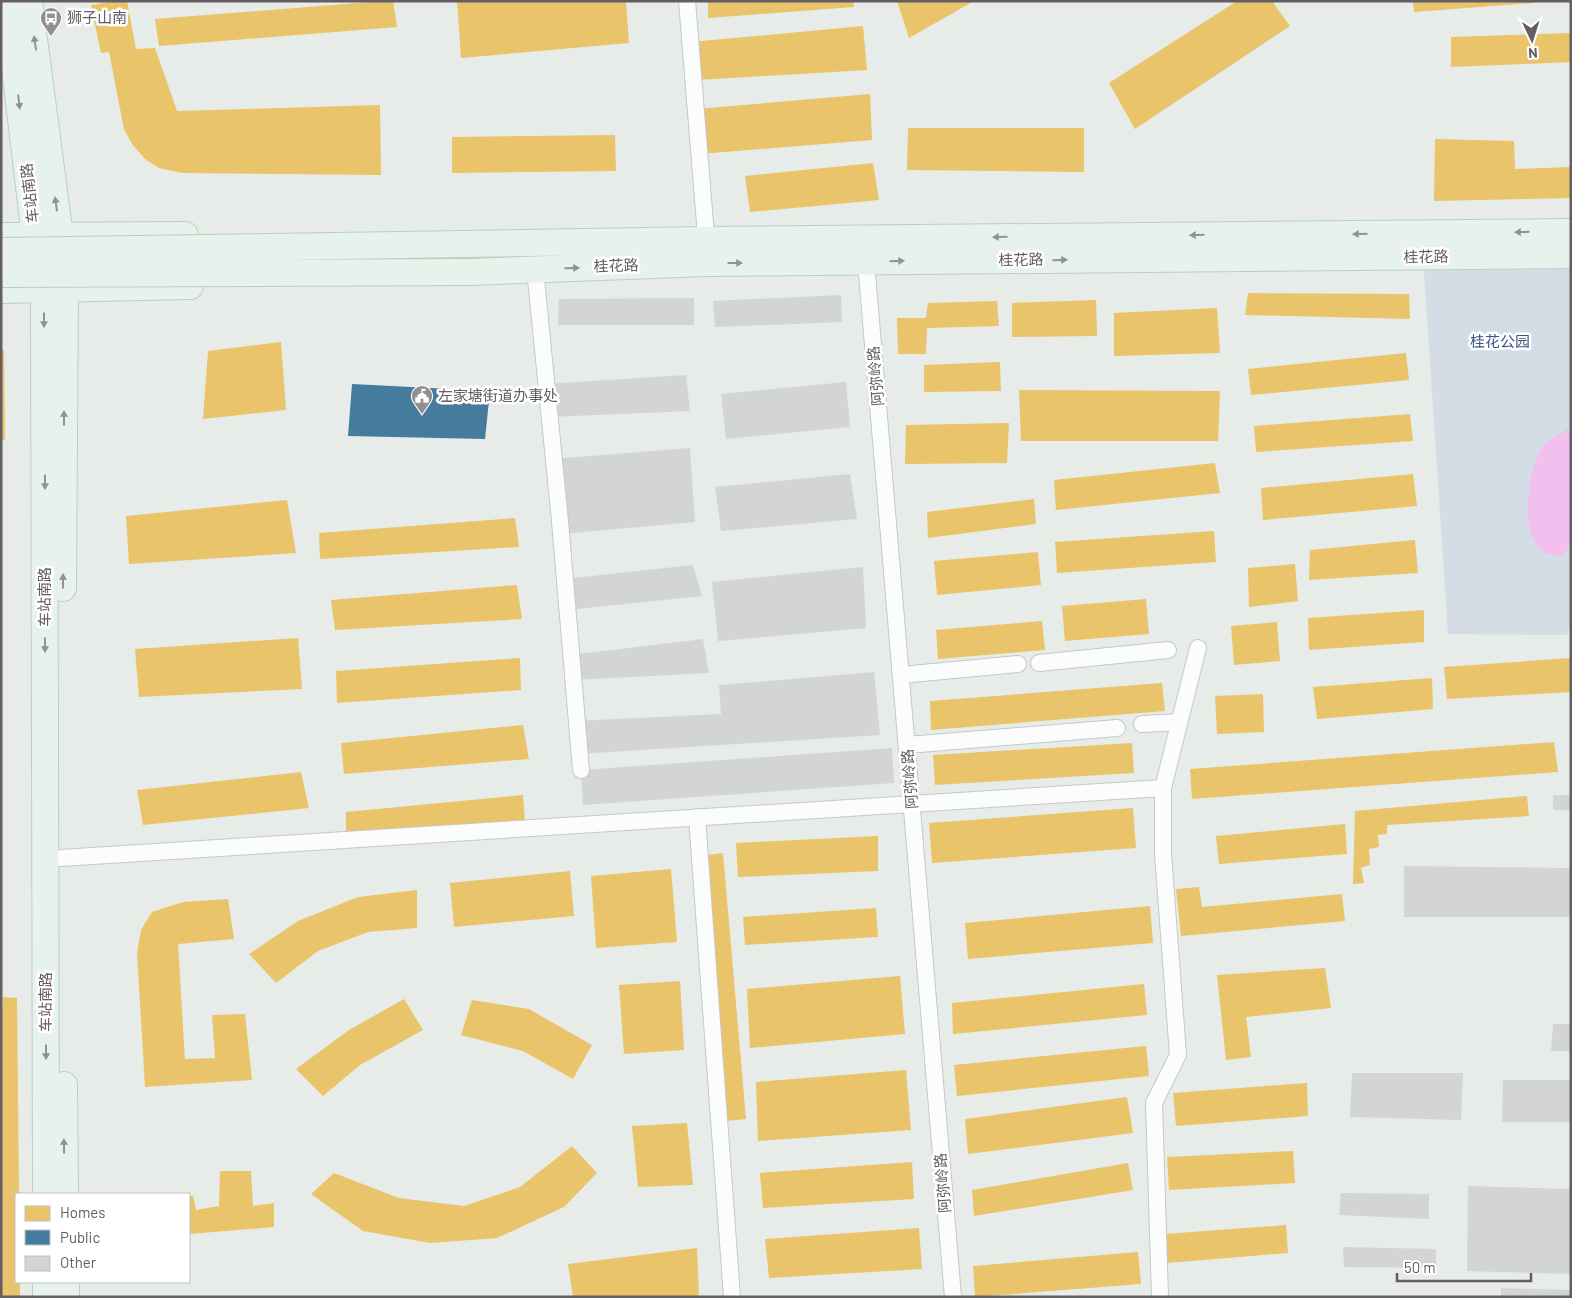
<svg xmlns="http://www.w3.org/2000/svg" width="1572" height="1298" viewBox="0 0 1572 1298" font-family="Barlow,'Noto Sans SC',sans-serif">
  <rect width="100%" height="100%" fill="#e7ece9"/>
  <path fill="#d4dce6" d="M1423 257 1571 265V622L1567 635 1448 634Z"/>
  <path fill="#f2bfef" d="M1571 428V543L1563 556C1557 555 1549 555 1544 552 1519 535 1528 477 1538 454 1542 445 1562 431 1571 428Z"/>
  <path fill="#e9c46a" d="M116 1H127L136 49 155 48 177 111 380 105 381 175 182 173 159 168 145 159 132 144 124 129 109 52 101 53 91 5Z
    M383 1H393L397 27 159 46 155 19Z
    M457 1H626L629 43 461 58Z
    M708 1H854V7L708 18Z
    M897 1H974L909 38Z
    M1237 1H1272L1290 26 1135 129 1109 83Z
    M1413 1H1534V3L1414 12Z
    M863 26 867 70 696 80 691 42Z
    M1571 33V62L1451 67V37Z
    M870 94 872 140 700 154 696 109Z
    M908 128H1084V172L907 170Z
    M615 135 616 171 452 173V137Z
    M1435 139 1514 141 1515 169 1571 167V198L1434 201Z
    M873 163 879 200 750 212 745 176Z
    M1248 293 1409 294 1410 319 1245 315Z
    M1096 300 1097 336 1012 337V303Z
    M997 301 999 326 927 328 926 354H898L897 318H926L928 303Z
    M1217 308 1220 353 1114 356V313Z
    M281 342 286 410 203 419 208 351Z
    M1 348 4 351 5 440H1Z
    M1406 353 1409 380 1251 395 1248 369Z
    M1000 362 1001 391 924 392V365Z
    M1019 390 1220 391 1218 441H1021Z
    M1410 414 1413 441 1256 452 1254 426Z
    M1009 423 1007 463 905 464 906 425Z
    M1215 463 1220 493 1056 510 1054 480Z
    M1413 474 1417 506 1263 520 1261 488Z
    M1034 499 1036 524 928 538 927 512Z
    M287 500 296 553 129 564 126 516Z
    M515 518 519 547 320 559 319 533Z
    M1214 531 1216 562 1057 573 1055 542Z
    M1415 540 1418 573 1309 580 1310 550Z
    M1038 552 1041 585 937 595 934 561Z
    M1295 564 1298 601 1249 607 1248 568Z
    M517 585 522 619 335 630 331 600Z
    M1146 599 1149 634 1065 641 1062 606Z
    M1424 610V642L1309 650 1308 618Z
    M1042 621 1045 650 938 659 936 630Z
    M1277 622 1280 661 1234 665 1231 626Z
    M298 638 302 689 139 697 135 649Z
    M520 658 521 690 337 703 336 671Z
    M1571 658V692L1447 699 1444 667Z
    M1432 678 1433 709 1317 719 1313 687Z
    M1162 683 1165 711 931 730 930 701Z
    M1263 694 1264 732 1217 734 1215 696Z
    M523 725 529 759 344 774 341 743Z
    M1554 742 1558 772 1192 799 1190 769Z
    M1132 743 1134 773 935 785 933 755Z
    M301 772 309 808 143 825 137 790Z
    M523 795 525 821 346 835V812Z
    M1527 796 1529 816 1387 825V834L1378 835 1379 847 1369 849 1370 865 1361 868 1364 883 1353 884 1355 811Z
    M1133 808 1136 848 932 863 929 823Z
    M1345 824 1347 854 1219 864 1216 836Z
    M878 836V871L738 877 736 843Z
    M723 853 746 1119 725 1121 700 856Z
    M671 869 677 942 596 948 591 876Z
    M570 871 574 916 454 927 450 883Z
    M1199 887 1202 907 1342 894 1345 921 1181 936 1176 889Z
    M417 890V928L368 932 318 951 276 983 249 954 298 921 358 897Z
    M228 899 234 939 178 944 185 1059 215 1058 212 1015 245 1014 252 1080 145 1087 137 953 141 930 152 912 183 902Z
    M1150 906 1153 943 968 959 965 923Z
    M876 908 878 937 745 945 743 917Z
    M1325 968 1331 1008 1246 1017 1251 1057 1226 1060 1217 975Z
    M900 976 905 1034 750 1048 747 989Z
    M680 981 684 1050 624 1054 619 985Z
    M1144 984 1147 1015 953 1034 952 1003Z
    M3 997 17 998 19 1194H16V1282H20V1297H1V1035Z
    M404 999 423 1030 360 1065 323 1096 296 1069 349 1030Z
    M472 1000 529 1009 592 1045 573 1079 523 1051 461 1035Z
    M1146 1046 1149 1076 957 1096 954 1065Z
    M906 1070 911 1130 758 1141 756 1082Z
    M1307 1083 1308 1116 1176 1126 1173 1093Z
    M1127 1097 1133 1133 968 1154 965 1119Z
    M687 1123 693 1185 638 1187 632 1126Z
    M572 1146 597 1173 564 1207 497 1238 430 1243 363 1231 311 1194 334 1173 399 1198 464 1206 520 1187Z
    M1293 1151 1295 1183 1169 1190 1167 1157Z
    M912 1162 914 1199 763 1208 760 1173Z
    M1128 1163 1133 1190 974 1216 972 1190Z
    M220 1171H251L253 1206 274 1203V1227L189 1234V1196H193L196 1210 219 1206Z
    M1286 1225 1288 1253 1167 1263 1164 1234Z
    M919 1228 922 1269 769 1278 765 1239Z
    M697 1248 699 1297H573L568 1264Z
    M1138 1252 1141 1284 975 1297 973 1266Z"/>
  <path fill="#457b9d" d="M352 384 490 391 485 439 348 436Z"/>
  <path fill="#d2d5d3" d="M841 295 842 322 715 327 713 301Z
    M694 298V325H558L559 299Z
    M686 375 690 411 549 417 546 384Z
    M846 382 850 427 726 439 721 394Z
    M690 448 695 522 561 534 553 459Z
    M850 474 857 519 721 531 715 487Z
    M693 565 702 596 567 610 564 579Z
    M863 567 866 628 718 641 712 582Z
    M703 639 709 673 573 680 570 655Z
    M874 672 880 735 578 754 576 721 721 714 719 685Z
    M892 748 894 783 583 805 581 770Z
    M1553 795H1571V810H1553Z
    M1404 866 1571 868V917H1404Z
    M1553 1024H1571V1051H1551Z
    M1352 1073H1463L1461 1120 1350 1117Z
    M1503 1080H1571V1122H1502Z
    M1468 1186 1571 1189V1274L1467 1271Z
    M1341 1193 1429 1194V1219L1339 1215Z
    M1343 1247 1436 1249V1268L1344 1267Z
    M1501 1288 1571 1290V1297H1501Z"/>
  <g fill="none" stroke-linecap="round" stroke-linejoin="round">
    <g stroke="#c7c8c8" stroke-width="18">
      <path id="street" d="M687 1 707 248
        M866 262 953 1297
        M535 269 560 521 581 770
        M1039 663 1168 650
        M901 675 1018 664
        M1142 724 1179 722
        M907 745 1117 728
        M697 817 732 1297
        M61 858 1163 788
        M1160 1297 1154 1103 1178 1055 1163 854V788L1198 648"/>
    </g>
    <g stroke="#b7d1c0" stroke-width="28">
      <path id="primary" d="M7 1 35 237 44 289 46 1194
        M29 1 60 237 65 288 63 588
        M1 236 185 235
        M464 244 707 240 1571 232
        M471 272 707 263 1571 255
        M1 290 190 286
        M64 1085 65 1194
        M46 1282V1297
        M66 1282V1297"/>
    </g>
    <use href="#street" stroke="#fbfcfc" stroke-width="16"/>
    <use href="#primary" stroke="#e8f2ec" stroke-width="26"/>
    <g stroke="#b7d1c0" stroke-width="28" stroke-linecap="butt">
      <path id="primary-bridge" d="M1 251 464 244
        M1 274 471 272"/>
    </g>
    <use href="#primary-bridge" stroke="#e8f2ec" stroke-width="26"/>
  </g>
  <defs><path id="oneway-solid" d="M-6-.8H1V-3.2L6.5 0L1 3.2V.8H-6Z" transform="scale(1.25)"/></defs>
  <g fill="#929193">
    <use href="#oneway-solid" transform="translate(35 43) rotate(-98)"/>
    <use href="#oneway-solid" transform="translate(19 102) rotate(83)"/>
    <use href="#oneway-solid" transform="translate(56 204) rotate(-98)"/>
    <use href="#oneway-solid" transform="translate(1522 232) rotate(179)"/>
    <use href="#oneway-solid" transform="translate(1360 234) rotate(179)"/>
    <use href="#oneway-solid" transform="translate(1197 235) rotate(179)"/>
    <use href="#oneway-solid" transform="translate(1000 237) rotate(179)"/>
    <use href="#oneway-solid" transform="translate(1060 260) rotate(-1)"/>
    <use href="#oneway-solid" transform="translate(897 261) rotate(-1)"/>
    <use href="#oneway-solid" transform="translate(735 263)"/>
    <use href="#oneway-solid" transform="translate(572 268) rotate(-2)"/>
    <use href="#oneway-solid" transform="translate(44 320) rotate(90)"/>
    <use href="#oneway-solid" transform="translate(64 418) rotate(-90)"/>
    <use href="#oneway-solid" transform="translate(45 482) rotate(90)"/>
    <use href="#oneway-solid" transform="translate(63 581) rotate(-90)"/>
    <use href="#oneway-solid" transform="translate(45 645) rotate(90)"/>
    <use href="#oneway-solid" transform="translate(46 1052) rotate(90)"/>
    <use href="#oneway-solid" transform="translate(64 1146) rotate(-91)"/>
  </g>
  <defs>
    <g id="bus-pin" transform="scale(1.125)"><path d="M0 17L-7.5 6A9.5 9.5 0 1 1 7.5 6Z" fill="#928f92" stroke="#fff"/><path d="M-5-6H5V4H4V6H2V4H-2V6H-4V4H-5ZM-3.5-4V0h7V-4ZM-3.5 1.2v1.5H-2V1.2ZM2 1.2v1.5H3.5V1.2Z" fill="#fff"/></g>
    <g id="civic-pin" transform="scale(1.125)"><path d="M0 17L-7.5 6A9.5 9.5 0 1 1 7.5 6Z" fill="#928f92" stroke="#fff"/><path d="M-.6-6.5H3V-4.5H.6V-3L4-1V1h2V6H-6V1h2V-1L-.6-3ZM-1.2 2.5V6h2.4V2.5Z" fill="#fff"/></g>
  </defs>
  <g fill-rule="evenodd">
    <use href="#bus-pin" x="51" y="18"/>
    <use href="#civic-pin" x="422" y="396"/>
  </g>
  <g text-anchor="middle" stroke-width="5" stroke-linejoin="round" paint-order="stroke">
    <g font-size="15" fill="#645d63" stroke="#fff" text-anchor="start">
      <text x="67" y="23">狮子山南</text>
      <text x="438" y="401">左家塘街道办事处</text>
    </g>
    <g font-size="15" fill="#645d63" stroke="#fff">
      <text transform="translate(30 193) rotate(-97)" y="5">车站南路</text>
      <text transform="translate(1426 257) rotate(-1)" y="5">桂花路</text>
      <text transform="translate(1021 260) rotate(-1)" y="5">桂花路</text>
      <text transform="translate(616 266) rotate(-2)" y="5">桂花路</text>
      <text transform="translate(876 376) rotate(-95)" y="5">阿弥岭路</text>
      <text transform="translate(45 597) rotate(-90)" y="5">车站南路</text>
      <text transform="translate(910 779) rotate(-95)" y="5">阿弥岭路</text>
      <text transform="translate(46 1002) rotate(-90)" y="5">车站南路</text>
      <text transform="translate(943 1183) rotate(-95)" y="5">阿弥岭路</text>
    </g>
    <g font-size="15" fill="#3e5482" stroke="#fff">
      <text x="1500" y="347">桂花公园</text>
    </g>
  </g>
  <rect width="1572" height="1298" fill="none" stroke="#645d63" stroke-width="5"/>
  <rect x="15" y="1193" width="175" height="90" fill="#ffffff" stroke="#c1bec1"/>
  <rect x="25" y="1206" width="25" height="15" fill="#e9c46a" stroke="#c1bec1"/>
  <text x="60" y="1218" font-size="15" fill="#645d63">Homes</text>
  <rect x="25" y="1230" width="25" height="15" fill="#457b9d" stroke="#c1bec1"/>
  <text x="60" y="1243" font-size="15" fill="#645d63">Public</text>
  <rect x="25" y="1256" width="25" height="15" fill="#d2d5d3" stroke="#c1bec1"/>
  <text x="60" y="1268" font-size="15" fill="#645d63">Other</text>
  <g transform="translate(1532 40) rotate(176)" stroke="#ffffff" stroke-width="4" paint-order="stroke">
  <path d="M0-4L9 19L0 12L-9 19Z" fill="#645d63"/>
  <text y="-8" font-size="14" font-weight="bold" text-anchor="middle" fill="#645d63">N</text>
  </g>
  <path d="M1397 1273v8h134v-8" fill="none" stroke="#645d63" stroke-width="2.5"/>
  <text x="1404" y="1273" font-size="15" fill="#645d63" stroke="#ffffff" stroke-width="4" paint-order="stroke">50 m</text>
</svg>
